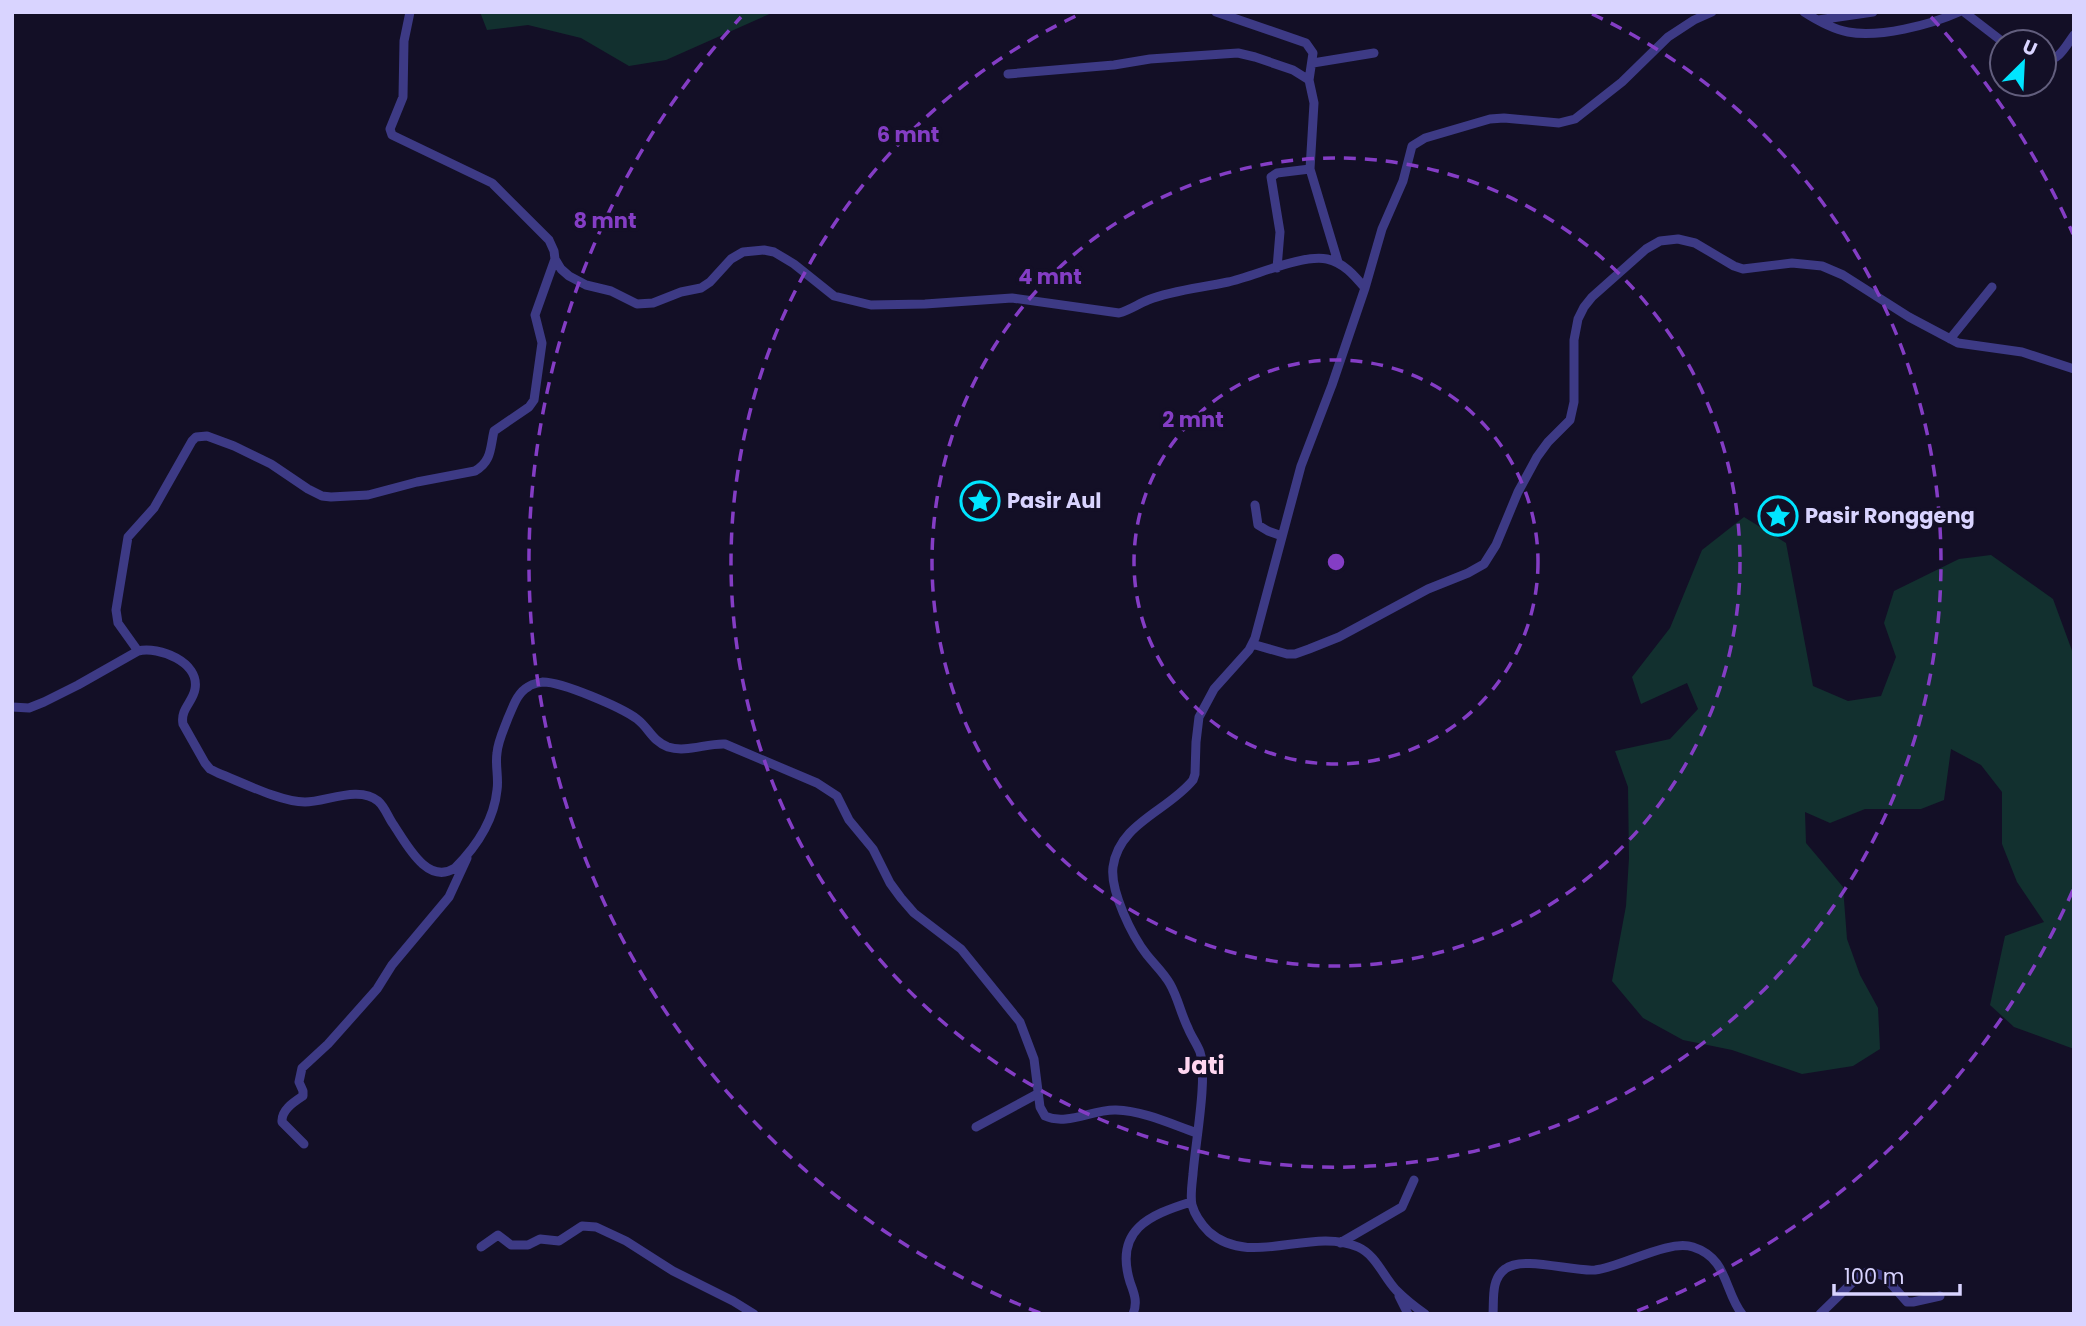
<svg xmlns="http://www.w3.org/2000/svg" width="2086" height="1326" viewBox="0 0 2086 1326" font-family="Poppins,sans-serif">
  <rect width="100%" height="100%" fill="#130f26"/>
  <path fill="#12302f" d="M480 12H774L666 60 629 66 581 38 528 25 487 30Z
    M1744 517 1786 543 1813 686 1848 701 1881 696 1896 657 1884 623 1894 591 1959 559 1991 555 2053 599 2074 656V1049L2014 1027 1990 1005 2005 936 2044 922 2017 882 2002 844V792L1981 765 1951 749 1944 800 1921 809H1865L1830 823 1805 812 1806 843 1843 887 1847 939 1860 975 1878 1008 1880 1049 1853 1066 1802 1074 1732 1050 1683 1040 1643 1018 1612 981 1626 906 1629 858 1628 787 1615 751 1670 739 1698 709 1687 683 1641 704 1632 677 1670 628 1702 550Z"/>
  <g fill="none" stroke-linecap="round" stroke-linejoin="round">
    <path stroke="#3d3a85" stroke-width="9" d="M410 12 404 41 403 97 390 129 392 135 492 183 549 240 554 251 555 259 561 269 569 276 586 285 611 291 637 304 653 303 681 292 701 288 710 282 731 259 743 252 764 250 774 252 794 264 834 296 871 305 925 304 1012 298 1119 313C1130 310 1138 304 1148 300 1174 290 1201 288 1228 282 1255 276 1302 254 1327 259 1344 263 1354 275 1365 288
      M1216 12 1306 43 1313 53 1309 80
      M1804 12C1818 21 1832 29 1848 32 1879 38 1930 25 1959 12
      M1964 12 2003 42
      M1818 20 1873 12
      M2044 61C2060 60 2065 47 2074 35
      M1313 63 1374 53
      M1008 74 1114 65 1150 59 1223 54 1238 53 1255 57 1293 70 1309 80 1314 103 1310 169 1277 173 1271 177 1280 232 1277 268
      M1310 169 1338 262
      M1950 339 1992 287
      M1255 505 1258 525 1268 531 1282 536
      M1252 644 1287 654H1295L1309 649 1339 637 1428 589 1468 573 1484 564 1496 545 1518 492 1537 457 1548 442 1570 420 1574 402V340L1578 319 1584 307 1592 297 1646 249 1660 241 1678 239 1695 243 1734 266 1743 269 1792 263 1822 266 1843 275 1909 317 1958 343 2022 352 2074 369
      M138 651 118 623 116 610 128 537 154 508 192 441 196 437 207 436 234 446 271 464 308 489 322 496 331 497 368 495 417 482 475 471C492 461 490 448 494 431L529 407 534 400 542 343 535 315 555 259
      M12 707 29 708 44 702 78 685 138 651C159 646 200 662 195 689 193 702 180 709 183 724L205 763 210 769 218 773C241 782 281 802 305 802 326 802 359 785 378 801 385 807 388 817 393 824 406 843 427 886 455 868 476 847 494 820 497 790 499 778 495 765 497 753 498 741 504 729 508 718 513 707 517 693 528 687 531 684 538 683 543 682 562 682 621 707 637 719 649 728 652 741 668 747 686 753 707 743 725 744L817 783 837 796 849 820 873 849 890 883 901 898 914 913 961 949 1020 1022 1034 1059 1040 1107 1045 1116C1067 1126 1093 1109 1116 1110 1144 1111 1171 1124 1197 1133
      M976 1127 1039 1093
      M304 1144 282 1122C281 1110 294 1102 303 1096V1091L299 1082 302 1068 328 1044 377 989 392 965 449 897 467 858
      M1340 1243 1402 1207 1414 1180
      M481 1247 498 1235 511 1245H528L540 1239 559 1241 582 1226 596 1227 626 1241 673 1271 733 1301 754 1314
      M1399 1296 1408 1314
      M1133 1314C1138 1302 1134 1293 1130 1282 1114 1230 1149 1215 1191 1202
      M1425 1314C1415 1307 1405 1299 1396 1290 1383 1276 1376 1255 1358 1247 1311 1226 1251 1269 1209 1232 1201 1224 1195 1216 1192 1205 1190 1196 1192 1184 1193 1174 1195 1145 1208 1077 1200 1052 1197 1044 1191 1036 1188 1028 1181 1014 1178 998 1170 984 1164 973 1155 965 1147 955 1132 936 1110 891 1113 867 1119 823 1168 811 1193 780L1195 774 1196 742 1199 717 1214 689 1249 650 1255 638 1301 466 1332 385 1365 288 1382 229 1403 181 1412 146 1425 138 1490 119 1504 118 1559 123 1575 119 1622 82 1668 37 1694 20 1712 12
      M1493 1314C1494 1299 1491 1279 1505 1269 1523 1255 1572 1272 1595 1270 1622 1267 1668 1239 1693 1247 1728 1258 1724 1291 1742 1314
      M1820 1314 1859 1276 1869 1271 1884 1276 1907 1302H1913L1940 1296"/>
  </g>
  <g fill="none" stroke="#843dc5" stroke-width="3.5" stroke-dasharray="12 9">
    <circle cx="1336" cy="562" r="202"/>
    <circle cx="1336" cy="562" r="404"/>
    <path d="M1592 14A605 605 0 1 1 1080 14"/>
    <path d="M2073 890A807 807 0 0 1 1632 1313M1040 1313A807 807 0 0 1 741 17M1931 17A807 807 0 0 1 2073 234"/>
  </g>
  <defs>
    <g id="sight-ring" transform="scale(2.0125)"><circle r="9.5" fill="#130f26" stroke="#00e5ff" stroke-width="1.5"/><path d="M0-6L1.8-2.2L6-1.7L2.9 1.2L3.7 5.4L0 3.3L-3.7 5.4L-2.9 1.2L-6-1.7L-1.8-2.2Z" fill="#00e5ff"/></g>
  </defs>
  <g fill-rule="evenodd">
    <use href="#sight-ring" x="980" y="501"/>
    <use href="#sight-ring" x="1778" y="516"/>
  </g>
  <g text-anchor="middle" stroke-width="7" stroke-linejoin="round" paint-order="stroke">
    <g font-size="21" font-weight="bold" fill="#d9d4ff" stroke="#130f26" text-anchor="start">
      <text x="1007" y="508">Pasir Aul</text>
      <text x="1805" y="523">Pasir Ronggeng</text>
    </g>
    <g font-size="24" font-weight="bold" fill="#ffd6f0" stroke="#130f26">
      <text x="1201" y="1074">Jati</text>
    </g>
  </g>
  <circle cx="1336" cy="562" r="10" fill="#843dc5" stroke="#130f26" stroke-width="3.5"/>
  <g font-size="21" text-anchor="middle" font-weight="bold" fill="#843dc5" stroke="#130f26" stroke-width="7" stroke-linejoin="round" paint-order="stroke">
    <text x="908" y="142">6 mnt</text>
    <text x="605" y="228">8 mnt</text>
    <text x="1050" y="284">4 mnt</text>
    <text x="1193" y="427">2 mnt</text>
  </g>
  <rect width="2086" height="1326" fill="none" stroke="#d9d4ff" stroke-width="28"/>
  <g transform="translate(2023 63) rotate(24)"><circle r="33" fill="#130f26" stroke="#625e7d" stroke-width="2"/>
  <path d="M0-5L12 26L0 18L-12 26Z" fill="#00e5ff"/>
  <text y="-10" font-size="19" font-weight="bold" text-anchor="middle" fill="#d9d4ff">U</text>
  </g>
  <path d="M1834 1284v10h126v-10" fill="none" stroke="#d9d4ff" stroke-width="3.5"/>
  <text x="1844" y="1284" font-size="21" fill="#d9d4ff" stroke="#130f26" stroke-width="5" paint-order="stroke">100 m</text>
</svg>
